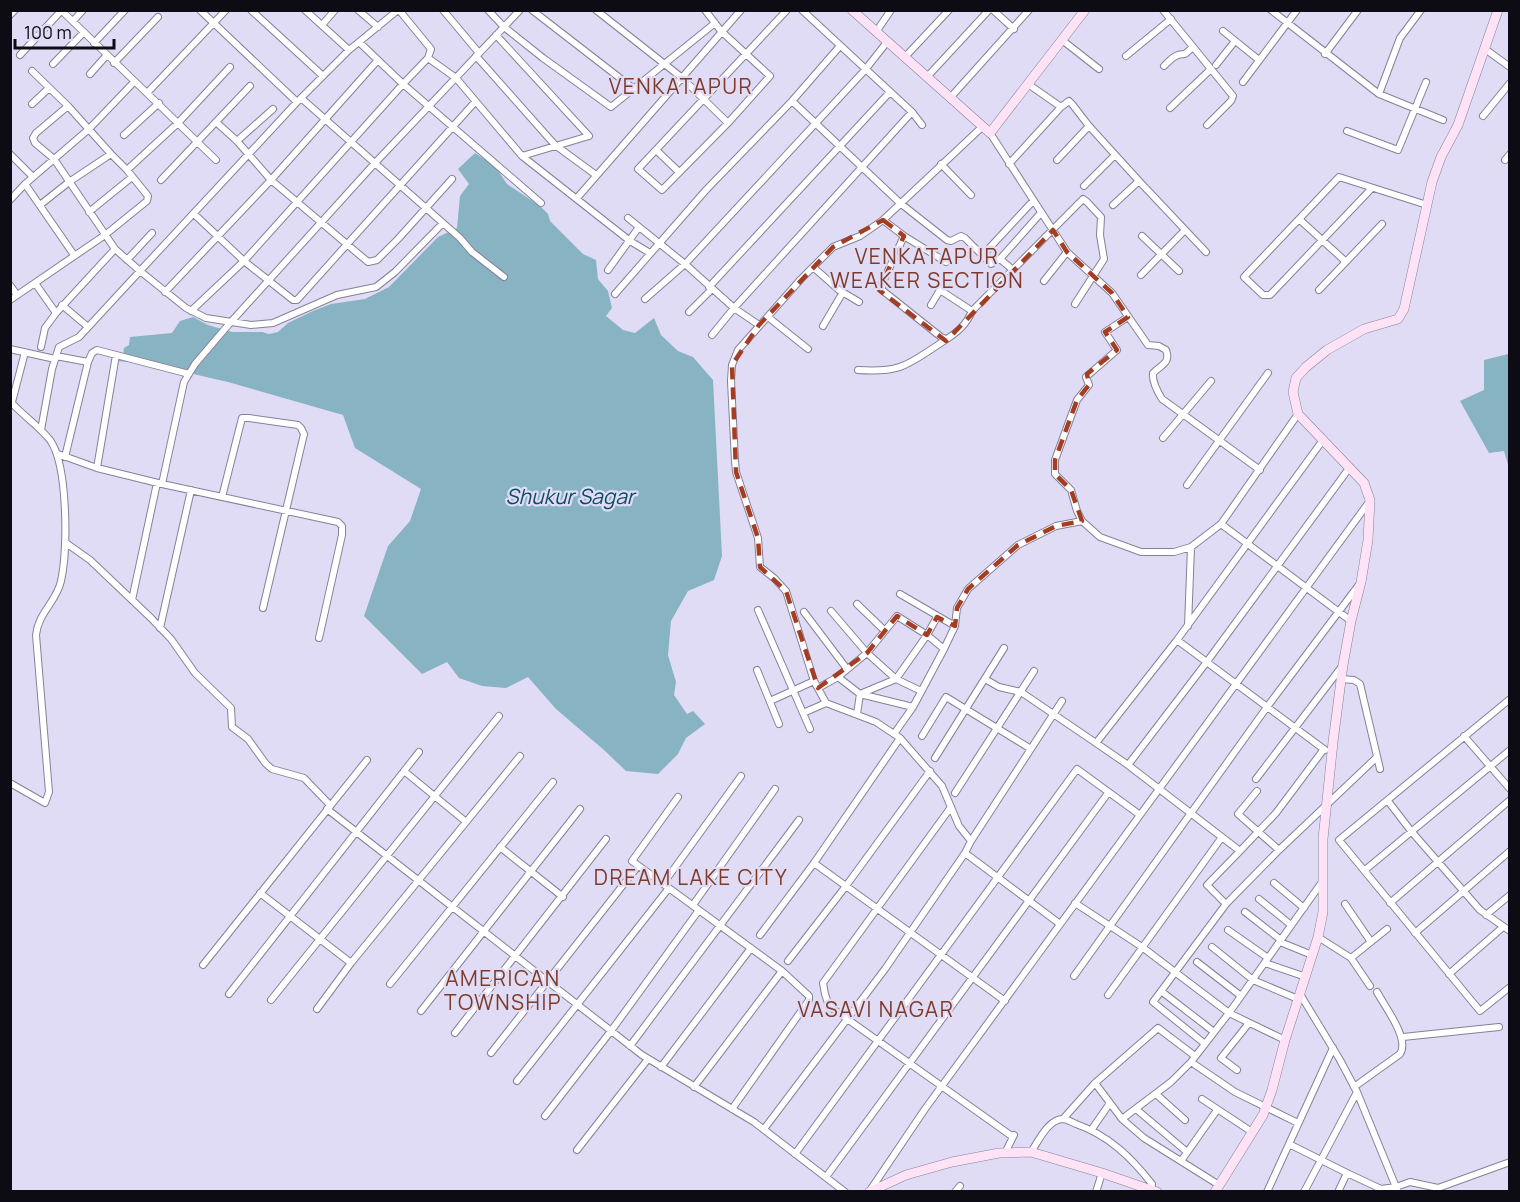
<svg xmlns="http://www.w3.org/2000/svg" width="1520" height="1202" viewBox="0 0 1520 1202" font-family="Manrope,sans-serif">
  <rect width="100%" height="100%" fill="#e0dcf6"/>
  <path fill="#87b3c3" d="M475 153 495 166 507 184 540 206 548 214 550 221 583 254 596 260 598 279 608 291 612 308 606 316 623 330 635 333 654 318 661 335 678 351 693 357 713 380 722 556 714 580 688 591 671 621 668 655 676 682 674 695 687 714 693 711 705 724 686 738 678 754 658 774 626 771 604 750 556 709 528 677 506 688 482 686 459 678 447 662 422 674 364 616 388 546 410 521 421 489 355 448 343 415 228 382 150 364 118 361 123 356 124 348 129 345 130 337 172 333 180 321 193 317 208 325 232 332H262L269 334 278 332 288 323 313 311 331 304 365 299 389 287 438 237 457 228 460 196 469 184 458 169Z
    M1509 351V468L1504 451 1489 453 1460 401 1484 390V360L1508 354Z"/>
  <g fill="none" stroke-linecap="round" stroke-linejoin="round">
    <g stroke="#858198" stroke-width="8">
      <path id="street" d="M61 10 216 160
        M200 10 297 102
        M251 10 323 76
        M358 10 378 27
        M399 10 431 49 428 58 403 84 541 203
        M443 10 479 53
        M488 10 504 27 543 58 611 107 715 23
        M532 10 634 89
        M596 10 681 77 728 123 662 190 638 169 787 10
        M705 10 721 31 770 76 728 123
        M802 10 912 112 922 125
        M993 10 1014 29
        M1163 10 1233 96 1231 101 1207 125
        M1271 10 1379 94 1443 120
        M10 15 15 10
        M73 21 83 10
        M322 25 335 10
        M1223 31 1259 60
        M876 32 891 10
        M496 35 589 136 522 156 630 241 650 253
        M1062 40 1099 69
        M359 42 398 10
        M94 43 125 10
        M1485 49 1510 67
        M1325 54 1358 10
        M20 55 61 11
        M476 56 555 145 596 175
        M1126 56 1171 19
        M905 57 949 10
        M428 58 456 78 522 156
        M114 63 158 17
        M53 64 84 32
        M1216 65 1235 41
        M1164 66C1171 59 1175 54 1185 54L1193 47
        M32 71 68 106 111 154
        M90 74 106 56
        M927 77 989 10
        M1243 82 1297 10
        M147 93 226 10
        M1379 94 1400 38 1421 10
        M301 98 460 238 472 252 504 277
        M950 98 1029 10
        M792 101 900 203 947 240 951 241 961 236 965 238 991 264 1000 259 1040 214
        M32 104 49 88
        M68 106 36 133 33 138 35 143 54 159 115 249 140 271 297 102 349 50
        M1061 107 1069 101 1072 104 1089 126 1139 181 1113 205
        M1170 108 1211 69
        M1483 116 1510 83
        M216 122 237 141 271 180 368 262 377 260 398 239 452 179
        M982 127 883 220 860 236 833 247 801 279 738 350 732 365 731 381 735 461 736 472 758 538 760 567 774 578 786 591 814 681 826 703 876 722 900 738 942 786 959 826 971 841 965 853 1060 924
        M1347 131 1398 150 1426 82
        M990 133 1067 252 1112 293 1148 345 1159 346 1166 350C1171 363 1161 365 1153 373 1152 382 1157 391 1162 399L1260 470
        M124 135 159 103
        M237 141 273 109
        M656 150 679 172
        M10 154 33 177
        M1057 160 1089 126
        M1505 160 1510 154
        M941 164 971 195
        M1009 164 1061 107 1028 84
        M161 180 250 86
        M1139 181 1206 252
        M25 184 74 255
        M1084 186 1115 155
        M1372 188 1270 295H1263L1244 277 1339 177 1427 205
        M577 198 741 10
        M10 200 25 184 89 129 134 82
        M40 205 69 182 111 154 127 170
        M89 212 132 177
        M194 214 244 261 293 300H297L475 102
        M628 218 685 264 734 308 759 325
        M1299 219 1345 261
        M883 220 904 236 882 284V290L941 337 946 339
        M904 236 946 262
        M1142 236 1179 271
        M982 256 1033 201
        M1000 259 1013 270
        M127 260 152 233
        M813 267 839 290 859 302
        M608 270 639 227
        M1141 275 1185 230
        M1044 281 1067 252
        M35 283 56 313 115 249
        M10 285 17 295
        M709 287 890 92
        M1319 290 1382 224
        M165 292 271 180 378 60
        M615 294 706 190 792 101 840 46
        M645 299 685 264 865 70 887 42
        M10 300 105 235 147 201 148 196 127 170 178 123 230 67
        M62 305 88 327
        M931 305 940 290 972 311
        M191 311 244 261 403 84 359 42 349 50 305 10
        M689 312 712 289
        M768 317 808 349
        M1128 317 1105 332 1117 350 1086 377 1089 385 1077 400 1055 460V474L1071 490 1077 511 1082 521 1100 537 1141 552H1174L1191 547 1221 524 1298 414
        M823 326 843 292
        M712 335 734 308 912 112
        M41 347 45 328 56 313
        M10 349 55 359
        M56 356 88 362 92 353 97 350 189 374
        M858 370C903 373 908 364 944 341 956 333 966 326 972 311L1083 199 1087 202 1101 217 1100 235 1104 259 1075 304
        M10 401C22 415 38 425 50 440 68 465 68 550 61 581 57 601 38 613 36 635L49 792 45 803 10 783
        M12 402 25 352
        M41 430 52 369 59 347 79 337 140 271 186 308 206 318 251 325 273 323 337 295 376 287 395 272 443 223
        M1163 438 1211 381
        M1323 440 1177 640 1096 743 1128 765 1240 851 1276 813 1324 749
        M58 454 97 468 162 484 184 382 195 364 230 323 375 163 520 10
        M65 457 88 362
        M97 468 116 355
        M162 484 338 522 342 526V535L319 638
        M1187 485 1268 373
        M222 497 242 418H249L298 425 301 428 304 434 263 608
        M1221 524 1351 621
        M66 543 90 560 151 618 171 639 195 673 231 708 232 727 248 739 266 764 272 769 304 778 330 805
        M900 594 955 626
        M132 600 157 483
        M857 604 885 631
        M758 610 810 729
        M831 611 867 653 897 616 927 635 944 649
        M804 612 847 669
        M1188 626 1191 547
        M160 628 191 490
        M1177 640 1325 750
        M757 670 779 724
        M838 677 860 694 913 707
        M985 679 999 687 1021 692 1096 743
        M1341 679 1354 680 1360 684 1380 769
        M818 688 838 677 867 653 896 679 921 691
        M1510 699 1339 840 1480 1011 1510 987
        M770 701 814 681
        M803 713 826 703
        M857 714 860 694 896 679 927 635 937 617
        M894 734 913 707 944 649 955 626 957 608 968 589 1018 545 1056 526 1082 521
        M922 736 946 697 1031 749
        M1464 736 1510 789
        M935 758 1004 648
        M1128 765 1206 663 1350 467
        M404 771 465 821
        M1256 779 1343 665
        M955 793 1034 671
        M678 797 632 861 782 971 809 996V1000L732 1109
        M1388 801 1411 831 1480 910 1510 931
        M951 807 823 983 825 994 829 1006 1013 1137
        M327 809 642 1055 754 1122 845 1192
        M971 841 1062 701
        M500 847 563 897
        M1279 850 1376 758
        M814 863 1005 1001
        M1365 870 1510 750
        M1274 883 1304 908
        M663 884 741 776
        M260 893 351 963 520 756
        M1259 899 1291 925
        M1075 903 1142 947 1229 1013 1285 1040
        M1390 903 1510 800
        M1226 904 1207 885 1240 851
        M1345 904 1371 942
        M693 905 775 789
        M1245 912 1281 940
        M1486 915 1510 895
        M1228 930 1268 958
        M1415 933 1510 851
        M760 935 814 863 900 738
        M1318 937 1351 958 1387 929
        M1280 942 1312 955
        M1212 947 1253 980 1298 999
        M1351 958 1370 986
        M788 961 846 886 930 771
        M1197 962 1241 996
        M1265 963 1306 977
        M203 965 367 760
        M1449 974 1503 927
        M1074 976 1267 707 1358 586
        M390 984 553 782
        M1161 991 1214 1032
        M229 994 419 752
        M1300 994 1340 1060 1357 1092 1398 1192
        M1108 995 1222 837
        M271 1000 499 716
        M317 1009 351 963
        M421 1011 580 809
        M455 1033 606 839
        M1403 1037 1499 1027
        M1205 1044 1153 1002 1226 904 1279 850 1238 814 1257 791
        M630 1046 799 820
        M491 1053 638 866
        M1191 1062 1235 1092 1298 1123
        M661 1067 751 948
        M1237 1070 1221 1058 1249 1023
        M517 1081 669 888
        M1095 1083 1122 1119 1144 1138 1219 1185
        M694 1087 782 971
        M1354 1087 1400 1054C1410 1039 1385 1007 1377 992
        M1156 1094 1185 1120
        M1202 1099 1252 1132
        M1136 1109 1187 1152
        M545 1116 611 1031 699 910
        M1063 1119 1095 1083 1158 1028 1195 1056
        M1122 1119 1171 1082 1191 1062 1229 1013 1322 882
        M764 1129 885 969 965 853
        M1092 1129 1110 1103
        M1289 1144 1347 1173
        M577 1150 648 1059
        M1031 1152C1038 1142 1048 1119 1063 1119 1066 1119 1072 1122 1076 1124 1108 1135 1131 1157 1152 1184L1151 1191
        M1005 1153 1014 1135
        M795 1154 1077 769 1140 815
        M1181 1161 1217 1110
        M826 1177 1108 793
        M871 1189 925 1109 1369 502
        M955 1192 960 1186
        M1096 1192 1102 1173
        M1267 1192 1333 1048
        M1304 1192 1357 1092
        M1338 1192 1347 1173 1381 1189 1396 1187 1410 1182 1438 1188 1510 1162"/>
    </g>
    <g stroke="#858198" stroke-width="10">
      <path id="secondary" d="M852 10 990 133 1085 10
        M869 1192 906 1175 952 1162 999 1153 1031 1152 1102 1173 1157 1192
        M1215 1192 1263 1115 1272 1090 1285 1040 1318 937 1323 912V839L1333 742 1343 665 1351 621 1361 582 1368 540 1370 500 1364 483 1298 414 1293 392 1296 378 1306 367 1327 350 1364 329 1398 319 1404 309 1432 182 1441 157 1458 125 1498 10"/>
    </g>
    <use href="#street" stroke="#fff" stroke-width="6"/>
    <use href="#secondary" stroke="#fee3f7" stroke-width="9"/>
  </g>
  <path fill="none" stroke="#a53d22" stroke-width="4.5" stroke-dasharray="12 8" stroke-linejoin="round" d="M883 220 904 236 879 290 946 341 1053 230 1067 252 1112 293 1128 317 1105 332 1117 350 1087 374 1089 385 1077 400 1055 460V474L1071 490 1082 521 1056 526 1018 545 968 589 957 608 955 626 937 617 927 635 897 616 867 653 818 688 786 591 760 567 758 538 736 472 732 365 759 325 833 247Z"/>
  <g text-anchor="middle" stroke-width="4.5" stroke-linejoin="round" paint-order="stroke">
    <g font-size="21" letter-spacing="1.5" fill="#7e3928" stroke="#e0dcf6">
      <text x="681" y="94">VENKATAPUR</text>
      <text x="927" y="264">VENKATAPUR<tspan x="927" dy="24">WEAKER SECTION</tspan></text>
      <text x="691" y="885">DREAM LAKE CITY</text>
      <text x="503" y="986">AMERICAN<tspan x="503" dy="24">TOWNSHIP</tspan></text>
      <text x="876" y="1017">VASAVI NAGAR</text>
    </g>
    <g font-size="21" font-style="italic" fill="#0f4d5e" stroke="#e0dcf6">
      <text x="570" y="504">Shukur Sagar</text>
    </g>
  </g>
  <rect width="1520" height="1202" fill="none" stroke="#0d0b13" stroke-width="24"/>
  <path d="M15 39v9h99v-9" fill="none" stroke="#0d0b13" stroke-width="3"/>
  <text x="24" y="39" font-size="18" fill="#0d0b13" stroke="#e0dcf6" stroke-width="4.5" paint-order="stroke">100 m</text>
</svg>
